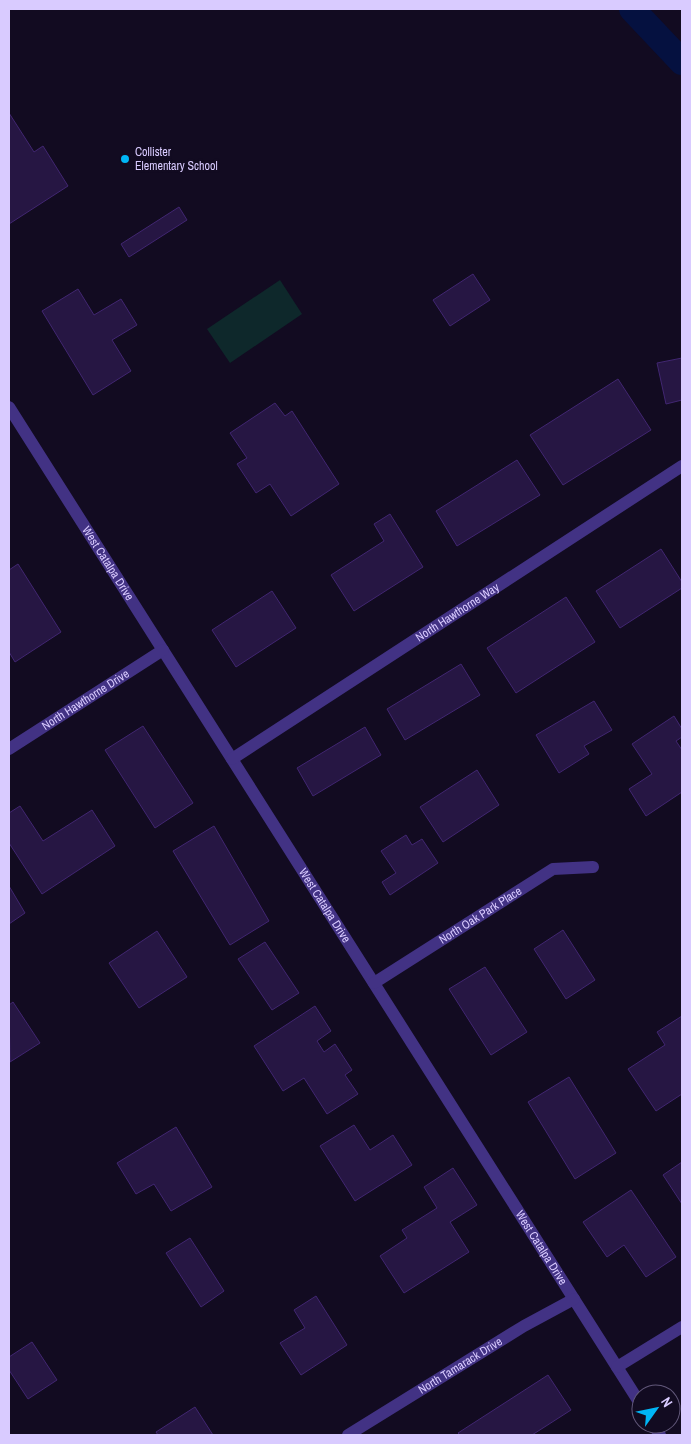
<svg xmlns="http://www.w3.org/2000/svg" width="691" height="1444" viewBox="0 0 691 1444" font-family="'Archivo Narrow',sans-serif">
  <rect width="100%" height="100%" fill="#120b21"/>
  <path fill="#0e282b" d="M280 280 302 314 230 363 207 329Z"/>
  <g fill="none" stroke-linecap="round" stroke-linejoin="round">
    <path stroke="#051140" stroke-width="26" d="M632 9 682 62"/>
  </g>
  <path fill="#261643" stroke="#412671" d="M9 113 34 152 43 146 68 186 9 224Z
    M179 207 187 220 129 257 121 244Z
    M473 274 490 300 450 326 433 300Z
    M78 289 94 315 121 299 137 325 112 340 131 371 93 395 42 311Z
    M682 358V400L666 404 657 363Z
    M618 379 651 430 563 485 530 435Z
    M275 403 285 416 292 411 339 484 291 516 270 484 256 493 237 464 247 458 230 433Z
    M517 460 540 495 457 546 436 511Z
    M390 514 423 567 354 611 331 575 384 541 374 524Z
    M661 549 682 582V588L620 628 596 591Z
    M18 564 61 632 15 662 9 652V570Z
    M272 591 296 628 236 667 212 630Z
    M566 597 595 642 516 693 487 648Z
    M461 664 480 695 405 740 387 709Z
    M594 701 612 730 584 746 589 754 559 773 536 735Z
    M674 716 682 729V737L676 741 682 750V792L646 816 629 789 652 774 632 744Z
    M143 726 193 803 155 828 105 750Z
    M365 727 381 755 313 796 297 768Z
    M477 770 499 805 443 842 420 807Z
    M20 806 43 841 92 810 115 846 42 894 9 843V813Z
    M214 826 269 921 230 945 173 851Z
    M406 835 412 845 422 839 438 863 390 895 382 882 396 873 381 851Z
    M9 886 25 913 9 924Z
    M563 930 595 980 566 999 534 949Z
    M157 931 187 977 139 1008 109 963Z
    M265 942 299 993 272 1010 238 959Z
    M485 967 527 1032 491 1055 449 989Z
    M13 1002 40 1043 10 1062 9 1005Z
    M315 1006 331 1031 317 1041 324 1052 335 1044 352 1070 345 1075 358 1094 327 1114 304 1078 283 1091 254 1046Z
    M682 1016V1094L656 1111 628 1069 665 1045 657 1032Z
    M569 1077 616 1153 575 1179 528 1102Z
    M354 1125 370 1150 393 1135 412 1165 355 1201 320 1146Z
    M176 1127 212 1187 171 1211 154 1184 136 1194 117 1163Z
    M682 1162V1204L663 1175Z
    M453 1168 477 1205 450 1222 469 1252 404 1293 380 1256 407 1238 402 1230 437 1208 424 1187Z
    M631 1190 676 1257 646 1277 624 1245 607 1257 583 1222Z
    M190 1238 224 1291 201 1307 166 1253Z
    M316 1296 347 1345 301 1375 280 1343 305 1328 294 1310Z
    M32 1342 57 1380 28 1399 9 1370V1357Z
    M548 1375 571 1410 532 1435H460L458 1433Z
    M195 1407 213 1435H158L156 1432Z"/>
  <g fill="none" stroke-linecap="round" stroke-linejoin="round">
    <g stroke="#423284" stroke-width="12">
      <path id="s1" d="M9 407 641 1405"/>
      <path id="s2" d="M9 749 163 650"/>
      <path id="s3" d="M232 759 682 466"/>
      <path id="s4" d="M374 983 553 869 593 867"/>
      <path d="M617 1367 682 1327"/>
      <path d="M653 1424 660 1435"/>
      <path id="s5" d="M348 1435 524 1326 574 1299"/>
    </g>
  </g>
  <circle fill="#00b6f6" stroke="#120b21" stroke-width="2" cx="125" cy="159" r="5"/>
  <g text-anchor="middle" stroke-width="5" stroke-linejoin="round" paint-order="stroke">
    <g font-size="12" fill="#d9cbff" stroke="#120b21" text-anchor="start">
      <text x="135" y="156">Collister<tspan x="135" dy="14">Elementary School</tspan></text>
    </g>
    <g font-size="12" fill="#d9cbff" stroke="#120b21">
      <text dy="4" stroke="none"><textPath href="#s1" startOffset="185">West Catalpa Drive</textPath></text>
      <text dy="4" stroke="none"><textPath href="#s3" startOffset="269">North Hawthorne Way</textPath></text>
      <text dy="4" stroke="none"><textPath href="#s2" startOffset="91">North Hawthorne Drive</textPath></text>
      <text dy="4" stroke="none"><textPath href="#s1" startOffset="590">West Catalpa Drive</textPath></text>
      <text dy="4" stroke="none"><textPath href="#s4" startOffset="126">North Oak Park Place</textPath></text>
      <text dy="4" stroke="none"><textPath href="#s1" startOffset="995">West Catalpa Drive</textPath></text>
      <text dy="4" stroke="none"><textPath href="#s5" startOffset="132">North Tamarack Drive</textPath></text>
    </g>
  </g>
  <rect width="691" height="1444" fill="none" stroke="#d9cbff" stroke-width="20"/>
  <g transform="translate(656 1409) rotate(57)"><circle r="24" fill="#120b21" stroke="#62587a"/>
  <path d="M0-4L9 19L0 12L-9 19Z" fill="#00b6f6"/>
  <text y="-8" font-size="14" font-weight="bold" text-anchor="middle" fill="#d9cbff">N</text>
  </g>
</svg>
